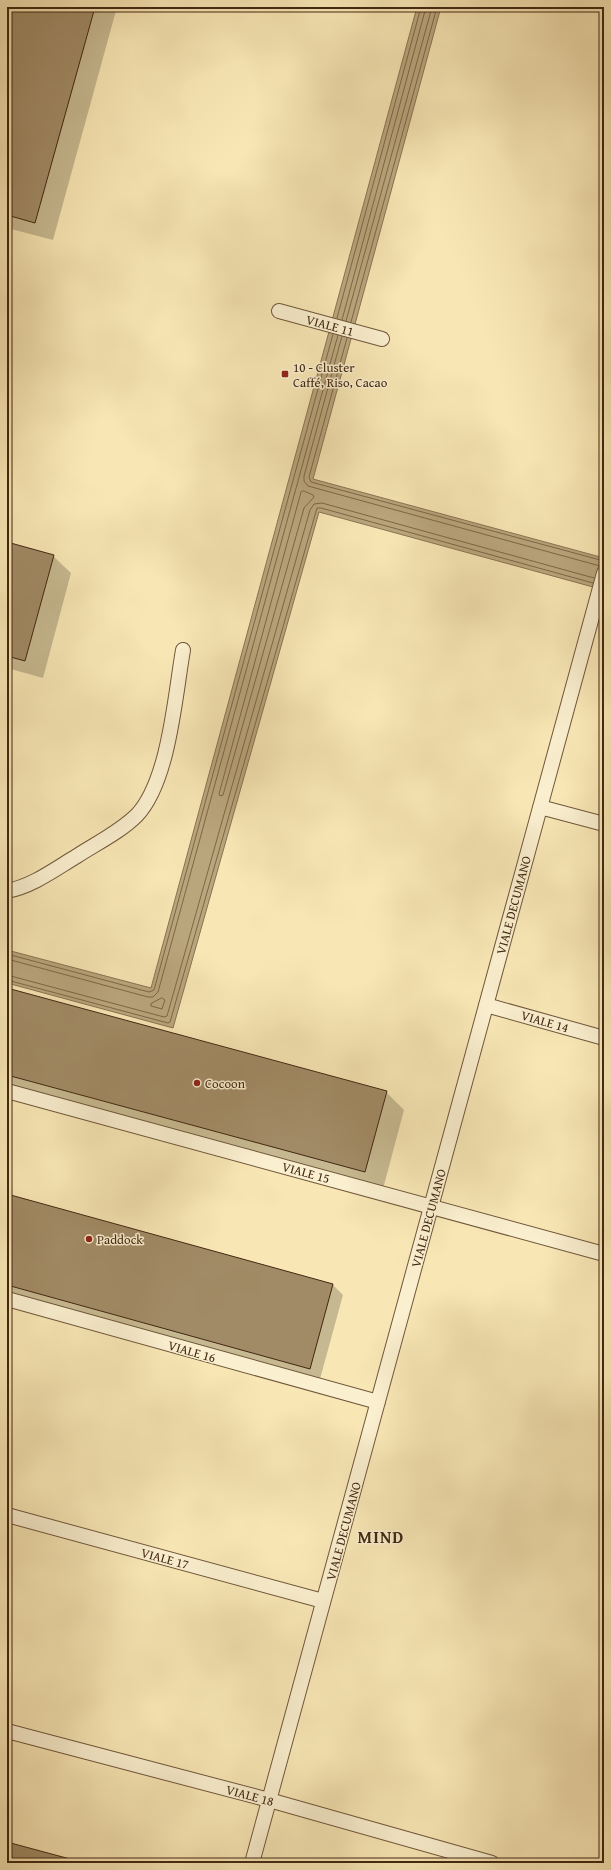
<svg xmlns="http://www.w3.org/2000/svg" width="611" height="1870" viewBox="0 0 611 1870" font-family="'Gentium Book Plus',serif">
  <rect width="100%" height="100%" fill="#f8e7b5"/>
  <filter id="stains"><feTurbulence type="fractalNoise" baseFrequency=".005" numOctaves="4"/><feColorMatrix values="0 0 0 0 .2 0 0 0 0 .09 0 0 0 0 .02 0 0 0 .5 -.17"/></filter>
  <radialGradient id="worn" r=".72"><stop offset=".6" stop-color="#630" stop-opacity="0"/><stop offset="1" stop-color="#630" stop-opacity=".3"/></radialGradient>
  <path fill="#baa67d" stroke="#8a7352" d="M417 7H441L313 479 604 558V590L319 512 173 1028 7 983V950L151 988Z"/>
  <path fill="#0003" d="M7 7H117L53 240 11 229 7 243Z
    M7 543 53 556 71 573 43 678 7 668Z
    M7 989 386 1092 404 1110 383 1189 7 1087Z
    M7 1195 333 1285 343 1295 320 1379 7 1291Z"/>
  <g fill="none" stroke-linecap="round" stroke-linejoin="round">
    <path stroke="#7e6647" stroke-width="1" d="M337 318 421 7
      M342 320 426 7
      M346 321 432 7
      M351 322 437 7
      M342 336 304 476V481L308 486 600 566
      M347 338 309 477 311 482 604 561
      M304 491 313 495 314 497 304 508 223 795 220 796 219 794 301 492Z
      M7 954 149 992 154 990 333 334
      M7 959 148 997H153L158 992 338 335
      M7 975 164 1017 167 1016 310 510 314 504 322 503 594 578
      M7 980 168 1023 170 1022 317 508H321L593 583
      M162 998 165 1000 162 1009 151 1006V1004Z"/>
  </g>
  <path fill="#a18b66" stroke="#422711" d="M7 7H95L35 223 7 215Z
    M7 542 54 555 25 661 7 656Z
    M7 988 387 1091 365 1172 7 1075Z
    M7 1194 333 1284 310 1369 7 1285Z
    M7 1842 85 1863H7Z"/>
  <g fill="none" stroke-linecap="round" stroke-linejoin="round">
    <g stroke="#70573a" stroke-width="16">
      <path id="lane" d="M279 311 382 339
        M540 807 604 824
        M7 891C33 886 55 869 77 856 97 843 120 832 137 815 169 781 175 696 183 650
        M486 1005 604 1038
        M7 1091 604 1254
        M7 1299 378 1402
        M7 1515 323 1601
        M7 1731 269 1800 492 1863
        M252 1863 604 573"/>
    </g>
    <use href="#lane" stroke="#faefcf" stroke-width="14"/>
  </g>
  <g fill="#8f2418" stroke="#faefcf" stroke-width="1.5">
    <rect x="281" y="370" width="8" height="8" rx="2"/>
    <circle cx="197" cy="1083" r="4"/>
    <circle cx="89" cy="1239" r="4"/>
  </g>
  <g text-anchor="middle" stroke-width="3" stroke-linejoin="round" paint-order="stroke">
    <g font-size="13" fill="#422711" stroke="#faefcf">
      <text transform="translate(330 325) rotate(15)" y="5">VIALE 11</text>
      <text transform="translate(513 905) rotate(-75)" y="5">VIALE DECUMANO</text>
      <text transform="translate(545 1021) rotate(16)" y="5">VIALE 14</text>
      <text transform="translate(306 1172) rotate(15)" y="5">VIALE 15</text>
      <text transform="translate(428 1218) rotate(-75)" y="5">VIALE DECUMANO</text>
      <text transform="translate(192 1351) rotate(16)" y="5">VIALE 16</text>
      <text transform="translate(343 1531) rotate(-75)" y="5">VIALE DECUMANO</text>
      <text transform="translate(165 1558) rotate(15)" y="5">VIALE 17</text>
      <text transform="translate(250 1795) rotate(15)" y="5">VIALE 18</text>
    </g>
    <g font-size="13" fill="#422711" stroke="#faefcf" text-anchor="start">
      <text x="293" y="372">10 - Cluster<tspan x="293" dy="15">Caffé, Riso, Cacao</tspan></text>
      <text x="205" y="1088">Cocoon</text>
      <text x="97" y="1244">Paddock</text>
    </g>
    <g font-size="17" font-weight="bold" letter-spacing="1" fill="#422711" stroke="#faefcf">
      <text x="381" y="1543">MIND</text>
    </g>
  </g>
  <rect width="611" height="1870" fill="none" stroke="#f8e7b5" stroke-width="24"/>
  <rect x="8" y="8" width="595" height="1854" fill="none" stroke="#422711" stroke-width="2"/>
  <rect x="12" y="12" width="587" height="1846" fill="none" stroke="#422711"/>
  <rect width="100%" height="100%" filter="url(#stains)"/>
  <rect width="100%" height="100%" fill="url(#worn)"/>
</svg>
